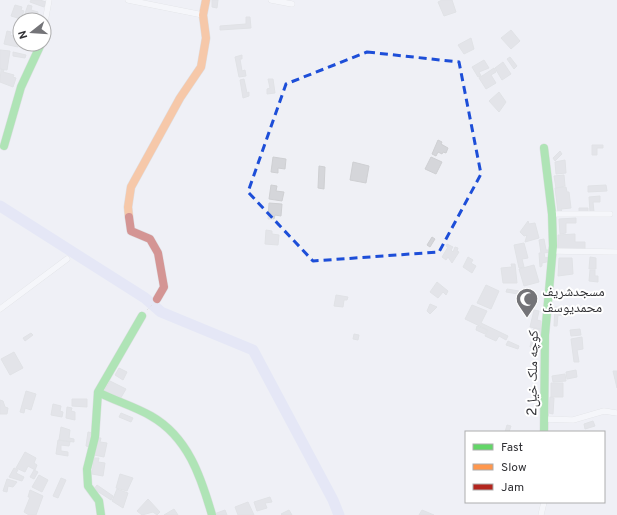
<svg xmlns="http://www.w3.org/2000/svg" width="617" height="515" viewBox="0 0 617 515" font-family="Overpass,'Noto Naskh Arabic',sans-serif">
  <rect width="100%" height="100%" fill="#eff0f5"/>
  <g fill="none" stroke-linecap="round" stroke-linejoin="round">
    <path stroke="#d9dcf7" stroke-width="11" d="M0 206 145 298 161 312 253 350 333 500 339 515"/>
  </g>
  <path fill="#d5d6da" stroke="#cfd0d3" d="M31 0H40L46 2 44 7 30 2Z
    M212 0H218L217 8 212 7Z
    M442 0H452L456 12 444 16 438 2Z
    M15 5 22 7 21 10 24 11 21 19 11 16Z
    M28 5 32 6 31 10 38 12 36 20 23 19Z
    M246 17H250L251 28 220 30V26L246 24Z
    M511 30 520 41 511 49 501 38Z
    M7 31 11 32 10 35 20 38 18 47 4 44Z
    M471 38 474 49 464 54 458 45Z
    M30 44H38L36 51 29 50Z
    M0 50 10 51 7 70 0 69Z
    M13 52 26 55 25 58 13 56Z
    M242 55V59H240L242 71 245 70 246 76 239 77 235 57Z
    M510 57 517 66 514 69 507 59Z
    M484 60 489 68 479 72 481 76 478 77 472 67Z
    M503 62 511 74 502 80 495 68Z
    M494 68 496 72 491 75 496 83 486 89 479 78Z
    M1 69 4 70 3 72 14 75 13 77 16 78 13 87 0 82Z
    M244 79 247 93 249 92V96L243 98 240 80Z
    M268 79H273L275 93 267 94V89L270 88Z
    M499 92 506 102 499 112 489 101Z
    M438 140 442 142 441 144 448 148 446 153 443 152 442 154 438 152 436 156 432 154Z
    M592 145H603V148H597V155H592Z
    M560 151 562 154 555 161 553 158Z
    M273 157 286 159 285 169 278 168V173L271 172Z
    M431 157 442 162 436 174 425 169Z
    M565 160 566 173 556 174 555 162Z
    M353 162 369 166 366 183 350 180Z
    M319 166 325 167 324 189 318 188Z
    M564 175 565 186 556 188 554 176Z
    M271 185 277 186 276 191 284 192 282 201 269 199Z
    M606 185 607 191 588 192V186Z
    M566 187 567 192H569L571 208 561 209 562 212H558L555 188Z
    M600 196V202H593L594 212H590L589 197Z
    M269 203 282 204 281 216 275 215 274 219H268Z
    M579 208H588V212H579Z
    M576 218V223H566V233L560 234 559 219Z
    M528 221 529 224 535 223 539 238 525 242 527 235 524 236 520 232Z
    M266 230 272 231V234L279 235 278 245 265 244Z
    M575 234V242H585V249H558V235Z
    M432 237 435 239 430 247 427 245Z
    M544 239 546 250H550V252L544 253 545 258 550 257 551 261 542 263V266L540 267 539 253H541L539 240Z
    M524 243 528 258 522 259 524 267 519 268 514 245Z
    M447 244 453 247 451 250 453 252 455 247 458 248 457 251 459 252 452 263 448 257 446 260 442 257 448 247 446 246Z
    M468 257 473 260 471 263 476 266 472 273 463 267Z
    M590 257 596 258V269H589Z
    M559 258H572L573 274 558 276Z
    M511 264H515L517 283H503L501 268 512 267Z
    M534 265 539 282 524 286 519 269Z
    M590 270H595V276H598V282L589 281Z
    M437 282 448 291 446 295 443 292 438 298 430 292Z
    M486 285 499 291 491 309 477 303Z
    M507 289 519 291 518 294 506 292Z
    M336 295 348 297 347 300H344L343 307 334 306Z
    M430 304 437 307 430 314 427 311Z
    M472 305 487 311 481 323 508 336 506 340 499 336 496 341 485 336 488 330 465 319Z
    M555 307 565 308 564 316 558 315 557 326H554Z
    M534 310 539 311 537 320 541 321V329L530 327Z
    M477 326 487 330 485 334 476 330Z
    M534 328 545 330V334L537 335 535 348 530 347Z
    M580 329 581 335 571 336 570 330Z
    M31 333 33 335 25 341 23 338Z
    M354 334 359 335 358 340 353 339Z
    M582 337 583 349 577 350 579 362H574L571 339Z
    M508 341 519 346 518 349 506 345Z
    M14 352 23 368 10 375 1 359Z
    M119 368 127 372 123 380 115 375Z
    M576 370 577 377 567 379 566 372Z
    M613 371H617V388Z
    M565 374 566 381 553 382 552 376Z
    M110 381 126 389 119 401 103 393Z
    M551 383H563V397H551Z
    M26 391 36 394 31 410 25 408 24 413 20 412Z
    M550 397 554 398 553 414 549 413Z
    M72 399H87V407L72 406Z
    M0 400 3 401 5 407 8 408 7 414H0Z
    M53 404 61 406 60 411 63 412 62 417 51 415Z
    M67 407 72 408 71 411 75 412V420L66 418Z
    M121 413 133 418 131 422 119 417Z
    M593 421 595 426 585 429 584 424Z
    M507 425 511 426 509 432H505Z
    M61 427 70 430 69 438 74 439V442L59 440Z
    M88 432 93 433 90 447 86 446Z
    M97 438H101L100 442 107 443 104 457 94 455Z
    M58 440 70 442 69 446 61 445V451L68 452V456L56 454Z
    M25 452 36 458 34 463 37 465 35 470 28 466 25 472 16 468Z
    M94 458H99L98 462 105 463 103 476 92 474Z
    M14 468 18 470 16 473 24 477 22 481 9 477Z
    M34 470 38 472 34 479 30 477Z
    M120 474 133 478 127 491 116 488Z
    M39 475 48 480 42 492 32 487Z
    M61 478 66 480 58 498 53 496Z
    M7 479 17 482 13 487 8 486 7 492 3 491Z
    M97 485 113 496 111 500 94 489Z
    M117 489 128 493 123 508 112 501Z
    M30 490 43 496 36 515H29L24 512 30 497H28Z
    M270 497 272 502 265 503 267 508 257 511 254 502Z
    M148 499 160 512 157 515 153 512 142 515 137 511Z
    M248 502 254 515H238L235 507Z
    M174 509 178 515H164Z
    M225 510 227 515H214V514Z
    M289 510 292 515H282L281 514Z
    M422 510 434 515H419Z"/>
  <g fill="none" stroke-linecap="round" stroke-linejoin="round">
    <g stroke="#cbcbcf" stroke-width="6">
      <path id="street" d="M128 0 203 15
        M271 0 292 4
        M44 28 49 0
        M552 214H610
        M552 251 616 252
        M0 309 67 259
        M544 419 573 420 604 411 617 413
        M541 515 544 502"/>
    </g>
    <g stroke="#cbcbcf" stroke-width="9">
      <path id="fast" d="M4 146 21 87 41 44
        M544 148 552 214 553 246 545 335 544 432
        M98 392C115 401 134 406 151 416 188 437 201 477 212 515
        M101 515 99 501 88 486 87 469 95 437 98 392 142 316"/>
    </g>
    <g stroke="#cbcbcf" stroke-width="9">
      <path id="slow" d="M129 217 128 207 131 187 180 98 201 67 206 38 203 15 206 0"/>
    </g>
    <g stroke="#cbcbcf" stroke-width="9">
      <path id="jam" d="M129 217 131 231 150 239 158 253 164 287 157 299"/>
    </g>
    <path stroke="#cfcfd1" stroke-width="1" stroke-dasharray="2 3" stroke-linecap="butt" d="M147 310 152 305"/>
    <use href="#street" stroke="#fdfdfe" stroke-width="5.5"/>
    <use href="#fast" stroke="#63d668" stroke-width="8"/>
    <use href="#slow" stroke="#ff974d" stroke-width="8"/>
    <use href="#jam" stroke="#b3261e" stroke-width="8"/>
  </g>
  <path d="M0 0H617V515H0ZM367 52 459 62 481 174 439 252 313 261 248 192 286 84Z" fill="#eff0f5" fill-opacity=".55" fill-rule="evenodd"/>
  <path fill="none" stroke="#1d4ed8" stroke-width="3" stroke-dasharray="8 5" stroke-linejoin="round" d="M367 52 459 62 481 174 439 252 313 261 248 192 286 84Z"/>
  <defs>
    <g id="mosque-pin" transform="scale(1.15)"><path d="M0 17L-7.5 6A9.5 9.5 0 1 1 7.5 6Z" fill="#747478" stroke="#fff"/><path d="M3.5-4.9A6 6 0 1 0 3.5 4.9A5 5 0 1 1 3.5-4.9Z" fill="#fff"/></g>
  </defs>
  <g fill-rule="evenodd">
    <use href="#mosque-pin" x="527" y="299"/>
  </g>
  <g text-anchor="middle" stroke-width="4" stroke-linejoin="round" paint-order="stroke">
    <g font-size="14" fill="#313135" stroke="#fff" text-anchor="start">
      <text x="542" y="296">مسجدشریف<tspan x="542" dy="16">محمدیوسف</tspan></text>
    </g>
    <g font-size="14" fill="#313135" stroke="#fff">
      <text transform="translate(532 373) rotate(-89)" y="5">کوچه ملک خیل2</text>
    </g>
  </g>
  <rect x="465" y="431" width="140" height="72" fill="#ffffff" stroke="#adadae"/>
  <rect x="473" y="444" width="20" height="6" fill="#63d668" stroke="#adadae"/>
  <text x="501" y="451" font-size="12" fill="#313135">Fast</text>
  <rect x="473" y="464" width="20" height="6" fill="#ff974d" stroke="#adadae"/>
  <text x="501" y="471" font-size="12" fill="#313135">Slow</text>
  <rect x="473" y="484" width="20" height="6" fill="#b3261e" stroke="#adadae"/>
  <text x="501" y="491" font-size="12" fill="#313135">Jam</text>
  <g transform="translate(32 32) rotate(253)"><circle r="19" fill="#ffffff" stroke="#adadae"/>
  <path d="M0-3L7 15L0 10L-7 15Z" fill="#747478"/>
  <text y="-6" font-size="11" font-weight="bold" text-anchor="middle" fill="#313135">N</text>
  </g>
</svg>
